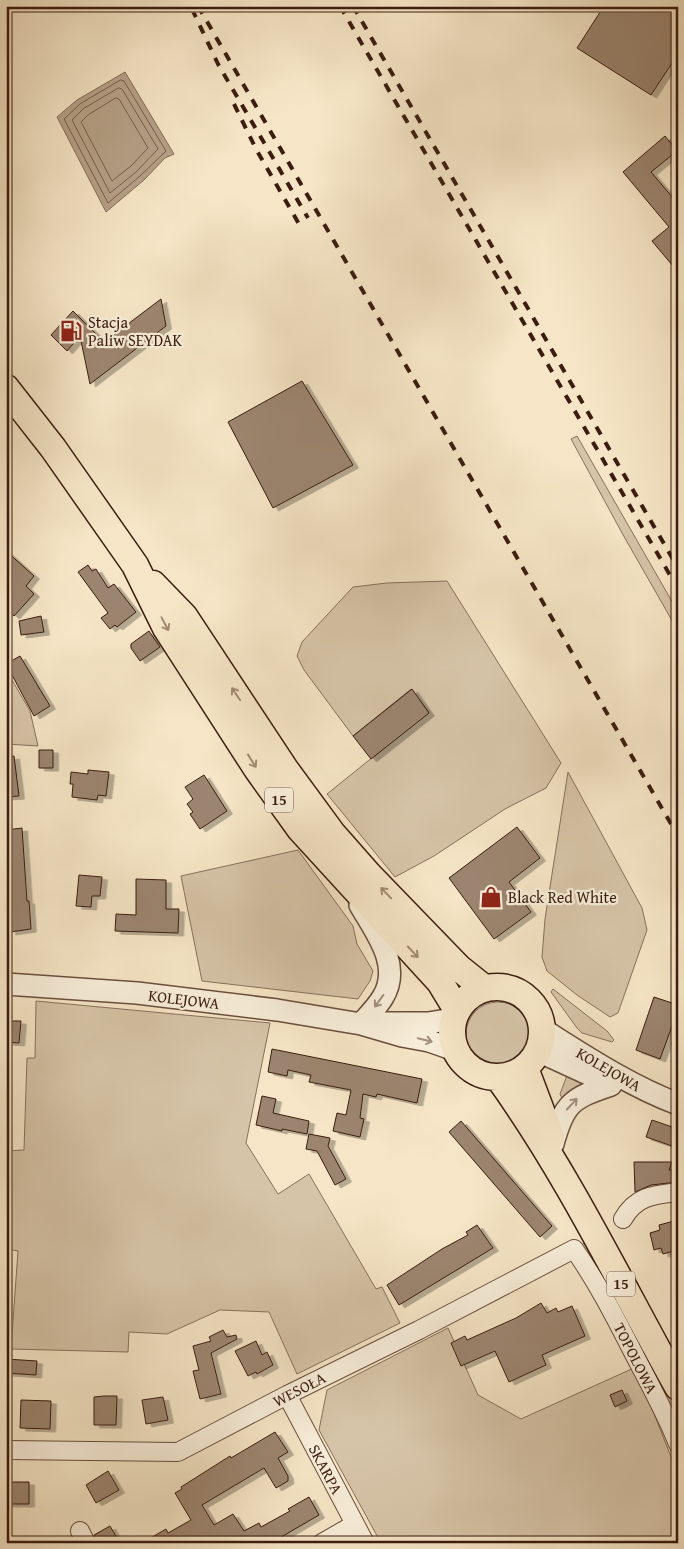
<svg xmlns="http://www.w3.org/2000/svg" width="684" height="1549" viewBox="0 0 684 1549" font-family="'Gentium Book Plus',serif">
  <defs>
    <filter id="shadow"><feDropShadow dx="5.5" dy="3" stdDeviation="0" flood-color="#0004"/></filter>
  </defs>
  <rect width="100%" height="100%" fill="#f6e6c7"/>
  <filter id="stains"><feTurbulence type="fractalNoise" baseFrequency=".004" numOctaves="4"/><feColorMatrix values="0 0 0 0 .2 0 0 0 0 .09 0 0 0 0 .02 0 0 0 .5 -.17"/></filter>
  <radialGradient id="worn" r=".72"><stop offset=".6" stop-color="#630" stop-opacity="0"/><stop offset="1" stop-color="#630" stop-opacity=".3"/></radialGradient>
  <path fill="#d6c4a8" stroke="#88705c" d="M577 436 678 612V631L622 533 571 439Z
    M447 581 561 763 546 788 505 809 434 856 395 877 327 794 429 712 411 689 353 736 304 670 297 656 302 642 353 587 387 583Z
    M12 680 30 711 38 746 6 744V683Z
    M568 772 642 908 647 930 618 1013 610 1017 577 995 547 971 542 957 545 919Z
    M298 850 353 926 357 944 373 971 370 981 358 999 202 981 181 876Z
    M553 989 607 1031 614 1040 612 1042 582 1033 577 1028 551 992Z
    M36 1001 270 1023 246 1143 278 1194 309 1174 376 1289 382 1287 400 1323 297 1374 269 1312 220 1310 167 1334 129 1332 128 1352 11 1349 18 1251 6 1249V1151L24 1150 27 1058H35Z
    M466 1034a32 32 0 1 1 64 0a32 32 0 1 1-64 0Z
    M569 1070 591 1082 564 1103 560 1094Z
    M587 1240 656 1367 678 1402V1426L581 1246Z
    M448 1328 478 1395 521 1419 636 1367 678 1475V1543H381L319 1430 327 1390Z"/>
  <path fill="#b6a188" stroke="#856c58" d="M125 72 174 154 165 158 144 180 106 212 57 117 77 100Z"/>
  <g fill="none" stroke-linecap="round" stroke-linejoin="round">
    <path stroke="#785e4c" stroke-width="1" d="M121 80 124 81 166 151 140 176 108 203 64 119 80 104Z
      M119 88 122 89 158 149 136 172 110 193 72 120 83 109Z
      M116 98 119 99 148 148 131 166 112 181 81 122 88 115Z"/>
  </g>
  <path fill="#9c856f" stroke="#3b1c0f" filter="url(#shadow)" d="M604 6H678V54L651 95 577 48Z
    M665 136 677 151 651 172 678 204V272L652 241 669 227 623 172Z
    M161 299 166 326 90 384 80 336 67 351 51 335 73 311 104 342Z
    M302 381 353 465 273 508 228 422Z
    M6 551 34 576 26 586 34 594 14 616 6 609Z
    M88 565 92 571 96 569 108 588 114 584 136 612 117 627 115 625 110 629 101 618 108 613 78 572Z
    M41 616 44 632 21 635 19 621Z
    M149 631 160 647 140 661 131 648V644Z
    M20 656 50 706 34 716 6 664Z
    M412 689 429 713 371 759 353 736Z
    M39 750H53V768H39Z
    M14 756 19 796 6 797V757Z
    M88 770 109 772 106 796 98 795 97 800 72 797 73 784H70L71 772 88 774Z
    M204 775 227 811 200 829 190 814 193 812 187 804 193 799 185 787Z
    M517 827 540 858 509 882 531 912 494 939 449 878Z
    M22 828 27 901H29L31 929 10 932V927H6V914H8L6 883V830Z
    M79 875 102 877 100 896H92L91 907 76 906Z
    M136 879 166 880V909H179L178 933 115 931 116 914 136 915Z
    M654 997 678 1005V1010L660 1059 636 1050Z
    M6 1021H21L19 1043 6 1042Z
    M272 1049 422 1079 417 1103 377 1094 376 1097 363 1094 360 1118 364 1119 360 1137 333 1131 337 1113 346 1115 351 1090 309 1082 311 1075 288 1070 287 1076 268 1072Z
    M262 1096 276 1099 273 1113 309 1121 307 1134 282 1129V1131L256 1125Z
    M652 1120 678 1129V1148L646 1137Z
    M461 1121 552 1226 540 1237 449 1132Z
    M309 1134 330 1138 328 1146 346 1179 335 1185 317 1151 306 1149Z
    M634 1162H672L669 1170H678V1182L651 1185 635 1192Z
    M678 1220V1236L674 1237 677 1250 663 1254 661 1248 654 1250 650 1233 660 1230 659 1225Z
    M477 1225 493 1248 399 1305 387 1285 442 1249 468 1235 466 1232Z
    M541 1303 547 1313 556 1308 558 1312 572 1306 585 1336 542 1355 546 1365 509 1382 495 1351 461 1366 451 1343 465 1336 467 1340 516 1318Z
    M223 1330 227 1337 236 1335 237 1339 211 1353 221 1394 200 1399 193 1371 199 1370 193 1346 211 1341 209 1337Z
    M256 1341 262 1355 267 1352 273 1365 257 1374 256 1372 248 1376 235 1351Z
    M6 1359 37 1361 36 1375 6 1373Z
    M622 1390 627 1401 615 1407 610 1395Z
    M104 1396H117L116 1425H94V1397Z
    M163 1397 168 1420 146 1424 142 1400Z
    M21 1400 51 1401 50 1429 20 1428Z
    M275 1432 288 1452 278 1458 288 1476V1481L276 1488 264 1468 202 1505 214 1525 233 1514 244 1531 259 1523 261 1527 290 1511 288 1509 309 1497 319 1515 271 1543H142L166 1529 168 1533 191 1520 175 1493 182 1489 181 1487 230 1456 231 1458Z
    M108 1471 119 1490 96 1503 86 1485Z
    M6 1482H29V1504H6Z
    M110 1526 120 1543H96L94 1535Z"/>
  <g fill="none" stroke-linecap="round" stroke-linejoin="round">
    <g stroke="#6a4e3d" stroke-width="20">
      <path id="minor" d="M623 1219C636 1196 653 1195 678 1192
        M287 1395 365 1543
        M6 1450 178 1452 287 1395 419 1330 574 1249C598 1283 617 1321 636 1358 651 1386 666 1414 678 1444
        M80 1531 86 1543
        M322 1543 355 1524"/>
    </g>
    <g stroke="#6a4e3d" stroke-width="24">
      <path id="tertiary" d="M360 905C376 933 402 965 383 997 377 1007 369 1015 361 1024
        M6 984 137 993 277 1010 361 1024 402 1036 429 1041 455 1050
        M384 1023H428L453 1019
        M542 1029C585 1056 630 1086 678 1104
        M538 1051 610 1084
        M553 1144C564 1103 572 1098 611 1085"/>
    </g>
    <g stroke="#3b1c0f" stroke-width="29">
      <path id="primary" d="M6 388 53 448 135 565 166 628 257 769 300 829 440 982 457 1010
        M153 584 184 616 285 769 332 833 369 875 459 968 484 988
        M452 1032a45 45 0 1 1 90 0a45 45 0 1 1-90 0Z
        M525 1068 551 1137
        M498 1077C568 1174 620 1283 678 1387"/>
    </g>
    <use href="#minor" stroke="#f9efdb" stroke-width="18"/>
    <use href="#tertiary" stroke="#f9efdb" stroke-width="21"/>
    <use href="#primary" stroke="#f6e6c7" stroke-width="26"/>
    <path stroke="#3b1c0f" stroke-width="4" stroke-dasharray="9 9" stroke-linecap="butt" d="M198 6 678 836
      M340 6 678 589
      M353 6 678 568
      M192 9 218 64 308 218
      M234 104 256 149 299 224"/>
  </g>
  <defs><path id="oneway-shaft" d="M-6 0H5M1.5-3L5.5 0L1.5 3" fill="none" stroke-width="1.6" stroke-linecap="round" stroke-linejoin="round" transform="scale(1.25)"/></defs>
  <g stroke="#a28b74">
    <use href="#oneway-shaft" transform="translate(165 624) rotate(62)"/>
    <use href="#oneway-shaft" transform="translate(236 694) rotate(-124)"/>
    <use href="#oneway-shaft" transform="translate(252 761) rotate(58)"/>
    <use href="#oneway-shaft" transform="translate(386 893) rotate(-134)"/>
    <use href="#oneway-shaft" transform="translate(413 952) rotate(47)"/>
  </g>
  <g stroke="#a4907f">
    <use href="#oneway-shaft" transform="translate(379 1001) rotate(126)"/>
    <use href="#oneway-shaft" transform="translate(425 1040) rotate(13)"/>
    <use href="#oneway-shaft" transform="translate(572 1104) rotate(-47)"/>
  </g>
  <defs>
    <g id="fuel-bare" transform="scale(1.725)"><path d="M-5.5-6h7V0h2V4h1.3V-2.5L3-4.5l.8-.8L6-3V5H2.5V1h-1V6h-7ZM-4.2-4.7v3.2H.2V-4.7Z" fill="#8f2418" stroke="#f9efdb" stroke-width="2.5" paint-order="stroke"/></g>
    <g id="shop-bare" transform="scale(1.725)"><path d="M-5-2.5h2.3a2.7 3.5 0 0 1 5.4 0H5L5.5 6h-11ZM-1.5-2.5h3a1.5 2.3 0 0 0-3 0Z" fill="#8f2418" stroke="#f9efdb" stroke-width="2.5" paint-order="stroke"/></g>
  </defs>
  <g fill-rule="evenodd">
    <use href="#fuel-bare" x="71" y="331"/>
    <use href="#shop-bare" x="491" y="897"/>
  </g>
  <g text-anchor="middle" stroke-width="4.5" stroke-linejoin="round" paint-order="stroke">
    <g fill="#f9efdb" stroke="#745b4c" stroke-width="1">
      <rect x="265" y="787.5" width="28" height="25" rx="4"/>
      <rect x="607" y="1271.5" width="28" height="25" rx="4"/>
    </g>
    <g font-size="15" font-weight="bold" fill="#3b1c0f">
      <text x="279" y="805">15</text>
      <text x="621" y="1289">15</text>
    </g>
    <g font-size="16" fill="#3b1c0f" stroke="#f9efdb" text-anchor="start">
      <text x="88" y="328">Stacja<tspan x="88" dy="18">Paliw SEYDAK</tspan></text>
      <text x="508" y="903">Black Red White</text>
    </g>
    <g font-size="16" fill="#3b1c0f" stroke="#f9efdb">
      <text transform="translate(184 999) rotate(7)" y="6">KOLEJOWA</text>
      <text transform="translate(609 1069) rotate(30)" y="6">KOLEJOWA</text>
      <text transform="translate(636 1358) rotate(63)" y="6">TOPOLOWA</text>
      <text transform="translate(299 1389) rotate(-27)" y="6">WESOŁA</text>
      <text transform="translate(326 1469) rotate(62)" y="6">SKARPA</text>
    </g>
  </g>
  <rect width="684" height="1549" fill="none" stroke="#f6e6c7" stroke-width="25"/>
  <rect x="8" y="8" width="669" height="1534" fill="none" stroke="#3b1c0f" stroke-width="2.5"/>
  <rect x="12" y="12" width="659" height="1524" fill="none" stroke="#3b1c0f"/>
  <rect width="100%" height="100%" filter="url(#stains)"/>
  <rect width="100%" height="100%" fill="url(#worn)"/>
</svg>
